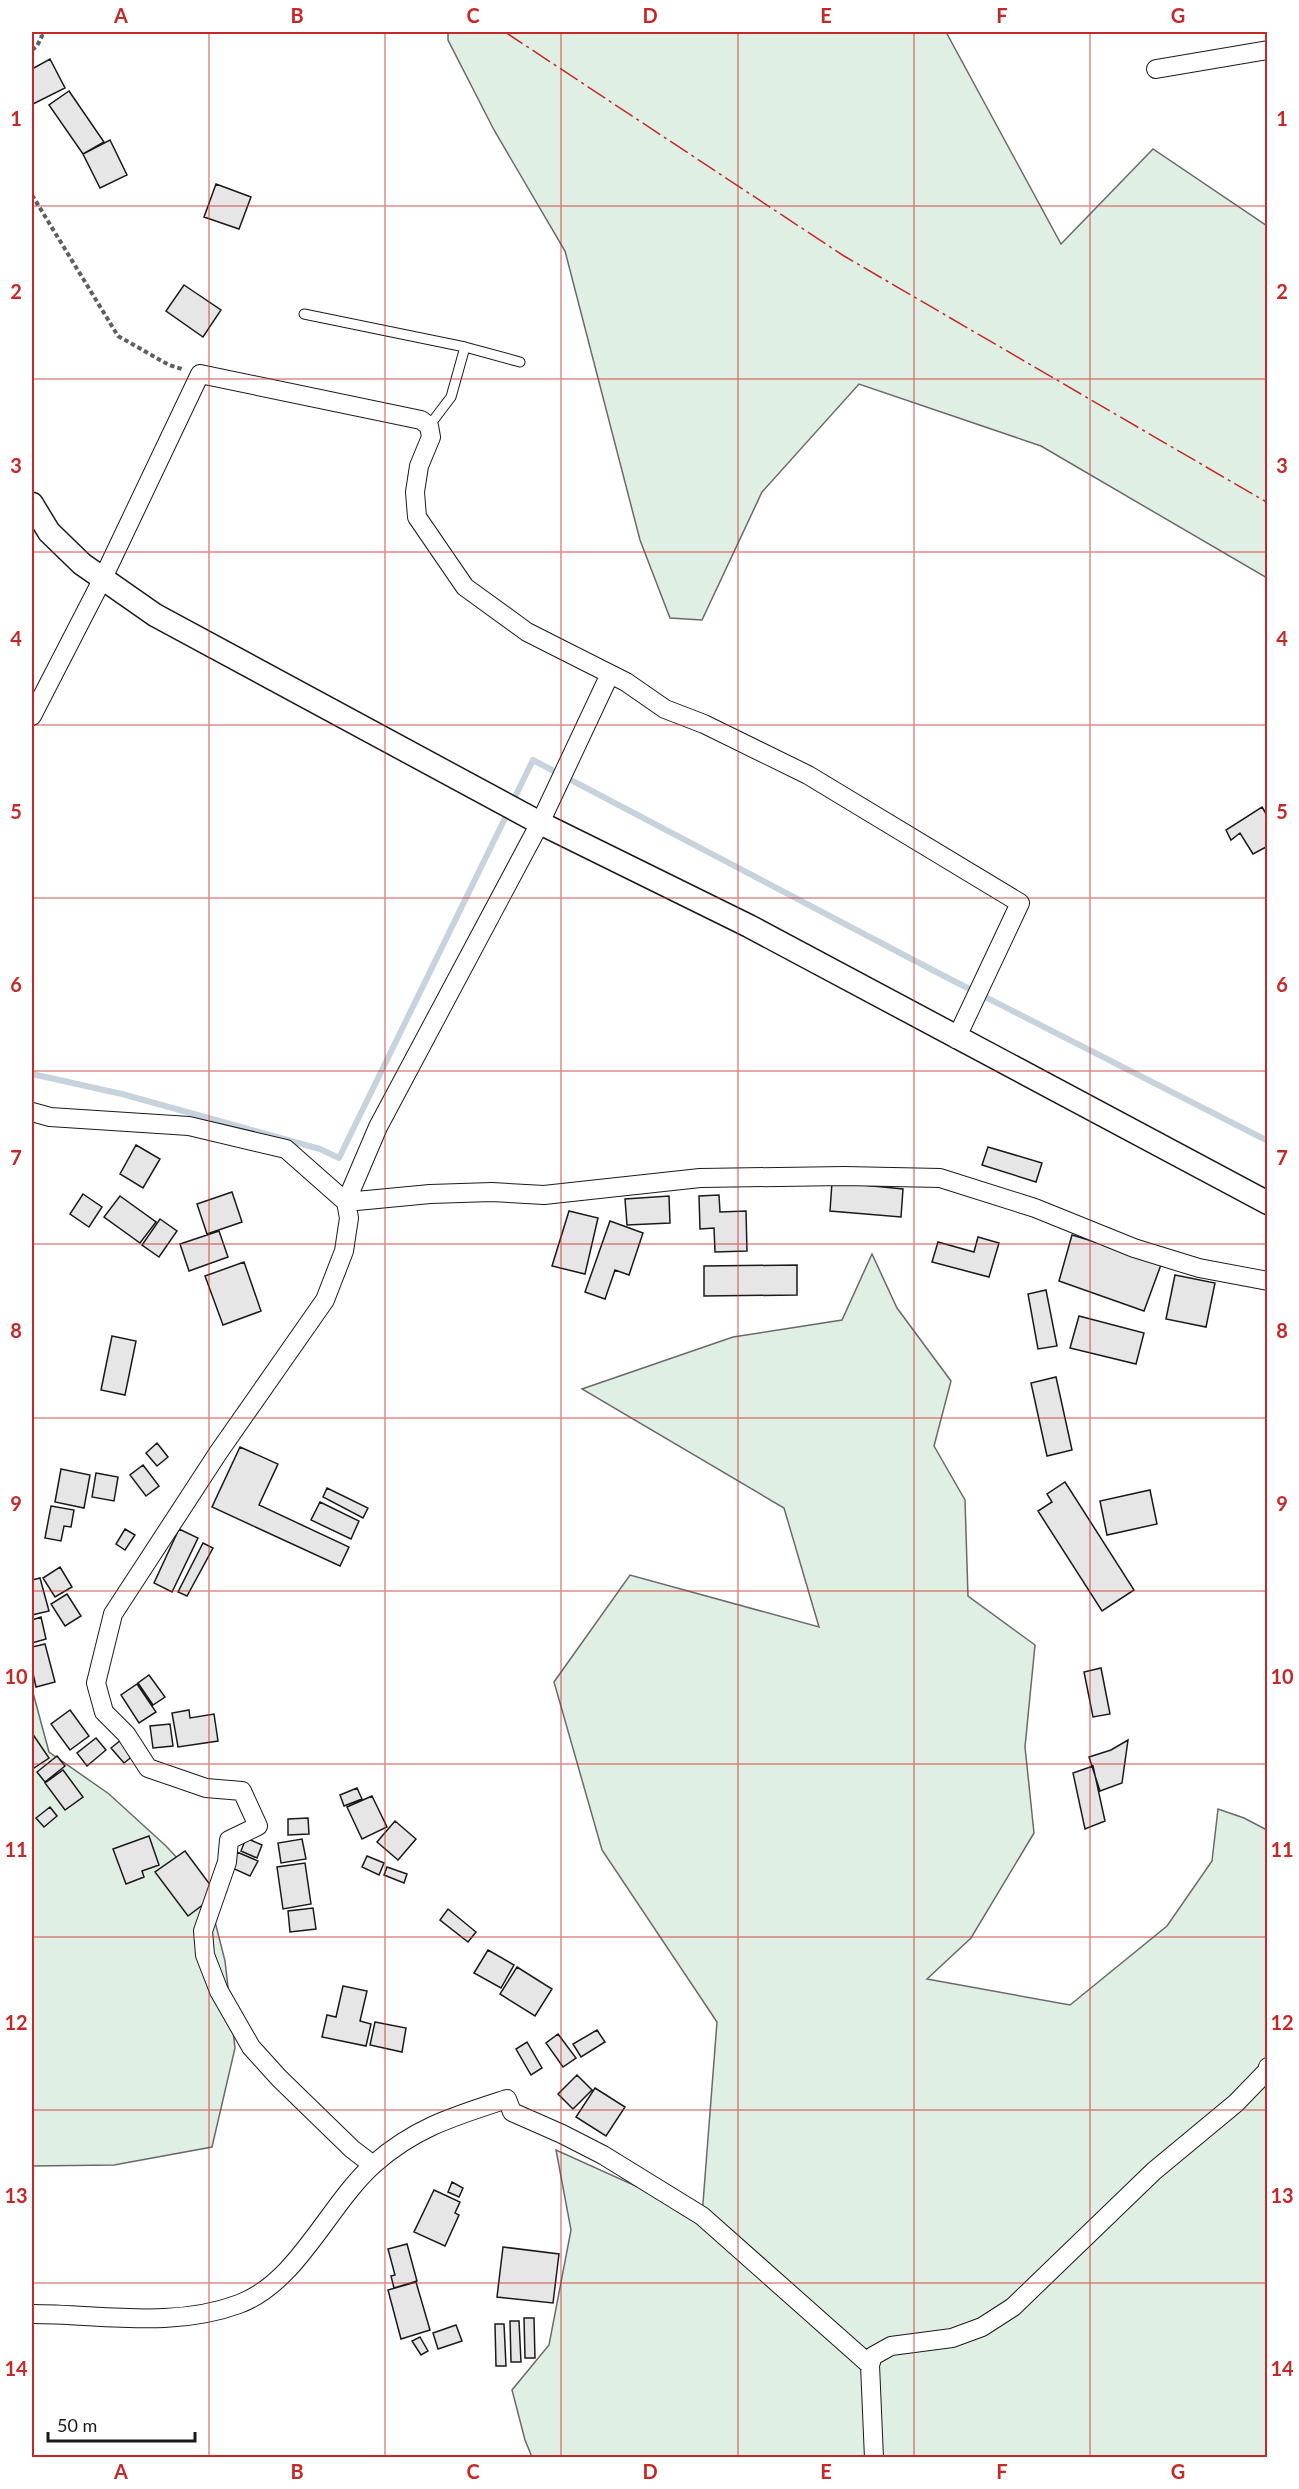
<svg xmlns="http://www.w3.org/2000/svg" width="1299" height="2489" viewBox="0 0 1299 2489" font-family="Lato,sans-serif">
  <rect width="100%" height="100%" fill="#fff"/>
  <path fill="#e0efe3" stroke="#6a6a6a" stroke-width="1.5" d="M448 32H946L1061 244 1153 149 1267 226V578L1041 446 859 384 762 492 702 620 670 618 640 540 565 251 494 130 448 40Z
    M872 1254 897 1308 951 1381 934 1446 965 1500 968 1596 1035 1645 1025 1747 1034 1833 971 1938 927 1979 1070 2005 1167 1926 1212 1861 1218 1809 1244 1818 1267 1830V2457H532L525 2440 512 2390 549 2345 571 2230 556 2150 702 2216 717 2022 602 1850 554 1682 630 1575 819 1627 784 1508 582 1389 733 1337 842 1320Z
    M32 1689 49 1752 109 1794 166 1846 207 1890 225 1961 235 2048 212 2147 114 2165 32 2166Z"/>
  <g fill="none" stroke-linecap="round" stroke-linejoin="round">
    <path stroke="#c6d2dc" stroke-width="6" d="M512 803 533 760 944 976 1268 1141
      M32 1074 122 1094 320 1149 339 1158 508 812"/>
  </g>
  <path fill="#e6e6e6" stroke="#1a1a1a" stroke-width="1.5" d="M50 59 65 88 33 104 32 69Z
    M69 91 104 142 83 154 49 105Z
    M110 140 127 175 100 188 83 154Z
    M216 184 251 197 239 229 204 217Z
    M184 285 221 310 203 337 166 311Z
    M1262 807 1268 817V846L1253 854 1240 833 1231 840 1226 830Z
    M136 1145 160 1159 143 1188 120 1174Z
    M988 1147 1042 1163 1036 1182 982 1165Z
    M832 1182 903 1189 901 1217 830 1211Z
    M232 1192 242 1222 207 1234 197 1204Z
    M83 1194 102 1207 89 1227 70 1214Z
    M719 1195 720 1212 746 1211 747 1251 715 1252 714 1228 700 1229 699 1196Z
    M120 1196 156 1222 140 1243 104 1217Z
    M669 1196 670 1223 627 1225 625 1199Z
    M569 1211 598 1218 585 1274 552 1266Z
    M160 1219 177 1231 159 1257 142 1245Z
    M610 1221 643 1233 629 1275 615 1270 605 1299 585 1292Z
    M219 1231 228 1257 189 1271 180 1244Z
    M1072 1235 1162 1262 1144 1311 1059 1281Z
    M978 1237 999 1243 989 1277 932 1262 938 1242 974 1252Z
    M244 1262 261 1311 223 1325 205 1276Z
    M797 1265V1295L704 1296V1266Z
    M1175 1275 1215 1283 1206 1327 1166 1319Z
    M1046 1290 1057 1346 1038 1349 1028 1294Z
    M1079 1316 1144 1333 1136 1364 1070 1348Z
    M112 1336 136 1341 125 1395 101 1390Z
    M1056 1377 1072 1450 1047 1456 1031 1383Z
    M157 1443 168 1457 157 1466 146 1453Z
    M240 1447 278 1464 259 1505 349 1547 340 1566 212 1507Z
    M143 1465 159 1486 146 1496 130 1475Z
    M61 1469 90 1475 84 1508 55 1502Z
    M96 1473 118 1477 114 1501 92 1497Z
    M1065 1482 1134 1590 1102 1611 1038 1511 1052 1502 1047 1494Z
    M327 1488 368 1508 363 1518 323 1497Z
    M1150 1490 1157 1524 1107 1535 1100 1501Z
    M320 1502 359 1521 351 1539 311 1520Z
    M51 1506 74 1510 71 1527 64 1526 61 1541 45 1538Z
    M125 1529 135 1535 125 1550 116 1544Z
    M179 1529 198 1538 172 1592 154 1583Z
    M203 1543 213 1548 187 1596 178 1592Z
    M60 1567 72 1587 55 1597 43 1578Z
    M40 1578 49 1611 32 1615V1580Z
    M67 1594 81 1616 65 1626 51 1604Z
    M41 1617 46 1639 32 1643V1620Z
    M45 1644 55 1682 36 1687 32 1669V1647Z
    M1101 1668 1110 1714 1093 1717 1084 1672Z
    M149 1675 165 1697 153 1705 138 1683Z
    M137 1684 156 1712 139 1723 121 1695Z
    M70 1710 89 1736 70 1750 51 1724Z
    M189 1710 190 1718 214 1714 218 1741 178 1747 172 1713Z
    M170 1724 173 1746 153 1748 150 1726Z
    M34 1736 49 1758 34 1768 32 1764V1738Z
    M96 1738 106 1750 87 1766 77 1753Z
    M121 1740 134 1755 124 1763 111 1748Z
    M1128 1740 1122 1783 1100 1791 1089 1757 1111 1750Z
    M57 1756 65 1766 45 1782 37 1772Z
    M1093 1766 1105 1821 1085 1829 1073 1773Z
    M63 1770 83 1797 65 1810 45 1783Z
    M357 1788 362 1799 344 1806 340 1795Z
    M372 1796 387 1827 362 1839 347 1807Z
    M50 1807 57 1816 44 1827 36 1818Z
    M308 1818 309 1834 288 1835V1819Z
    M395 1821 416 1839 398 1860 377 1842Z
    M149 1836 159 1865 142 1871 144 1877 126 1884 113 1849Z
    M246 1838 262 1845 257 1858 241 1851Z
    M302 1839 306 1859 281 1863 278 1843Z
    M185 1851 217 1894 188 1916 155 1872Z
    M237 1852 258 1861 250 1876 230 1867Z
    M367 1856 384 1863 379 1875 362 1867Z
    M305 1863 311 1904 283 1909 277 1867Z
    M387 1867 407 1874 404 1883 384 1875Z
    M313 1908 316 1929 290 1932 288 1911Z
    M448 1909 476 1932 468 1942 440 1920Z
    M488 1950 514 1965 501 1988 474 1973Z
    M517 1967 552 1989 535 2016 500 1994Z
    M343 1986 367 1991 360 2021 371 2024 366 2046 322 2037 327 2015 336 2017Z
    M375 2022 406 2028 402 2052 370 2045Z
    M597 2030 605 2042 581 2057 573 2044Z
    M558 2034 576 2058 563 2067 546 2043Z
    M527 2042 542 2068 531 2075 516 2049Z
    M577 2075 592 2090 573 2109 558 2094Z
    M595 2088 625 2107 606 2136 576 2117Z
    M452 2182 463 2188 459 2197 448 2192Z
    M434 2190 460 2202 455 2213 459 2215 445 2246 414 2232Z
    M407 2244 417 2281 394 2288 391 2276 395 2275 388 2249Z
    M503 2247 559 2254 553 2303 497 2297Z
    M416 2282 430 2330 401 2339 388 2290Z
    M524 2318H534L535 2358H525Z
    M510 2321H519L521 2362H511Z
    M495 2324H504L506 2366H496Z
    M456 2325 462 2341 438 2349 433 2333Z
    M420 2337 428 2351 421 2355 412 2341Z"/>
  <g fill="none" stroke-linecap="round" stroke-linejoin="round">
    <g stroke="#1a1a1a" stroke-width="11">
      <path id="service" d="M304 314 465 347 451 397 429 426
        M465 347 520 362"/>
    </g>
    <g stroke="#1a1a1a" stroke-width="20">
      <path id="minor" d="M1156 69 1268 50
        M32 716 103 578 200 374 421 420 429 426 431 437 419 466 415 492 417 517 465 587 527 632 626 682 665 709 704 724 808 775 1020 903 956 1039
        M32 1112 50 1117 189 1126 286 1149 346 1202 430 1194 492 1192 544 1195 700 1178 844 1176 940 1178 1035 1208 1134 1248 1199 1268 1268 1281
        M373 2165 352 2149 279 2078 251 2047 219 1991 205 1955 203 1931 227 1862 229 1840 258 1826 242 1791 206 1788 148 1768 126 1734 104 1712 96 1683 113 1614 218 1453 325 1300 344 1251 349 1218 346 1202 378 1127 540 823 610 674
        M32 2314C101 2314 172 2329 239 2304 298 2282 328 2205 374 2164 416 2127 455 2116 507 2099L512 2112 562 2134 603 2155 702 2216 870 2365
        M874 2458 870 2365 873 2356 891 2346 952 2338 982 2327 1013 2307 1154 2171 1236 2103 1267 2071 1268 2067"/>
    </g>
    <g stroke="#1a1a1a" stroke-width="25">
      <path id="tertiary" d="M32 504 49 532 82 564 155 615 540 823 749 926 1268 1203"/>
    </g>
    <path stroke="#5f5f5f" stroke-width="4" stroke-dasharray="4.5 3" stroke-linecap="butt" d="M32 50 37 46 42 36 40 32
      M32 195 118 336 169 365 182 369"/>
    <use href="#service" stroke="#fff" stroke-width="9"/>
    <use href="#minor" stroke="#fff" stroke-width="18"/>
    <use href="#tertiary" stroke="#fff" stroke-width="22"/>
    <path stroke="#c62828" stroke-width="1.5" stroke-dasharray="21 4.5 3 4.5" stroke-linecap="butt" d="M505 32 844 256 1268 503"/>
  </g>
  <path fill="none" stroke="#c62828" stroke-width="1.5" stroke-opacity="0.55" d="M209 32V2458M385 32V2458M561 32V2458M738 32V2458M914 32V2458M1090 32V2458M32 206H1268M32 379H1268M32 552H1268M32 725H1268M32 898H1268M32 1071H1268M32 1244H1268M32 1418H1268M32 1591H1268M32 1764H1268M32 1937H1268M32 2110H1268M32 2283H1268"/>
  <rect width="1299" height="2489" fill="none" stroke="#ffffff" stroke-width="66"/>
  <path d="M48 2432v9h147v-9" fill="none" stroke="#1a1a1a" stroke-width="3"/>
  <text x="57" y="2432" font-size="18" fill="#1a1a1a" stroke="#ffffff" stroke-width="4.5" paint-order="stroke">50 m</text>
  <rect x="33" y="33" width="1233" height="2423" fill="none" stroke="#c62828" stroke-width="2"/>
  <g font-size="20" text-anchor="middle" font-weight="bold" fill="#c62828">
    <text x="121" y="23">A</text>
    <text x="297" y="23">B</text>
    <text x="473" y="23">C</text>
    <text x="650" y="23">D</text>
    <text x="826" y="23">E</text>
    <text x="1002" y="23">F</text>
    <text x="1178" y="23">G</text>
    <text x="16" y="126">1</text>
    <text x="1282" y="126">1</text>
    <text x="16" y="299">2</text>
    <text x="1282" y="299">2</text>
    <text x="16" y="473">3</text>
    <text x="1282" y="473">3</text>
    <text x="16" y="646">4</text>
    <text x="1282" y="646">4</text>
    <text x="16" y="819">5</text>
    <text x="1282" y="819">5</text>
    <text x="16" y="992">6</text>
    <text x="1282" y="992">6</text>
    <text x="16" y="1165">7</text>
    <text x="1282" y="1165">7</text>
    <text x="16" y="1338">8</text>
    <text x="1282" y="1338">8</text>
    <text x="16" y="1511">9</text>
    <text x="1282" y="1511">9</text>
    <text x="16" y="1684">10</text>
    <text x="1282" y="1684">10</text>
    <text x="16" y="1857">11</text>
    <text x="1282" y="1857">11</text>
    <text x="16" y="2030">12</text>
    <text x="1282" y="2030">12</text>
    <text x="16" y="2203">13</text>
    <text x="1282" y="2203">13</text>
    <text x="16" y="2376">14</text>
    <text x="1282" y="2376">14</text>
    <text x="121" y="2479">A</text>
    <text x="297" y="2479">B</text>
    <text x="473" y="2479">C</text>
    <text x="650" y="2479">D</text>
    <text x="826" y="2479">E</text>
    <text x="1002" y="2479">F</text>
    <text x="1178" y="2479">G</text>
  </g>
</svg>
